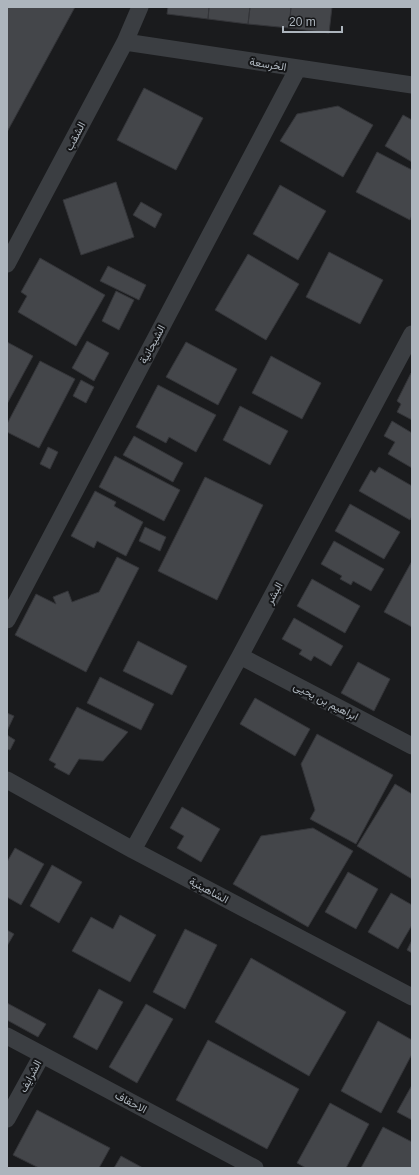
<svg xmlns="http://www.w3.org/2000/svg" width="419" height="1175" viewBox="0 0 419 1175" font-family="Arial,Vazirmatn,sans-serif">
  <rect width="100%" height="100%" fill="#1a1b1d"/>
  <path fill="#44464a" stroke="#343539" d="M7 7H75L7 132Z
    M168 7H209L208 19 167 14Z
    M209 7H250L248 24 208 19Z
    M250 7H291L289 28 248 24Z
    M291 7H332L329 33 289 28Z
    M144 88 203 118 176 170 117 140Z
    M338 106 373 125 343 177 280 141 297 114Z
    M403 115 412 120V162L385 146Z
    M377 152 412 170V215L410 220 356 192Z
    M116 182 134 237 81 255 63 200Z
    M280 185 326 211 298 260 253 234Z
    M141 202 162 214 155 228 133 215Z
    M329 252 383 280 360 324 306 297Z
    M248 254 299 284 266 340 215 310Z
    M40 258 105 295 76 346 18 312 27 296 21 292Z
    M108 266 146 285 139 300 100 281Z
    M116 291 134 300 119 330 102 321Z
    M87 341 109 353 94 381 72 368Z
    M7 342 33 356 7 404Z
    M186 342 237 369 218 405 166 377Z
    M271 356 321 383 302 419 252 393Z
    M40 361 75 379 39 448 7 432V424Z
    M411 373 412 374V420L397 412 401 404 397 401Z
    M81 380 94 387 86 403 73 396Z
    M158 385 216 415 196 452 169 437 166 443 136 427Z
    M240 406 288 431 270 465 223 440Z
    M392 421 412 433V468L388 454 395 442 384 436Z
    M134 436 183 463 173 482 123 455Z
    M48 447 58 452 50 469 40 464Z
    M115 456 180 490 164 521 99 487Z
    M379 467 412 486V516L410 520 359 491 371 470 375 473Z
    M205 477 263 505 217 600 158 571Z
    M95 491 116 502 114 506 143 522 126 556 97 541 94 548 71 536Z
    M350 504 400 532 384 559 335 531Z
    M145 527 166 537 160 551 139 541Z
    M334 541 384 569 371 591 353 581 351 585 340 579 342 576 321 564Z
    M117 557 139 568 86 672 15 635 36 594 56 604 53 597 68 591 72 602 99 592Z
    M412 561V627L384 612Z
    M312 579 360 606 345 633 297 606Z
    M294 618 343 646 331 666 314 656 311 661 299 654 302 650 282 639Z
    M138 641 187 666 172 695 123 671Z
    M358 662 390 679 374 711 341 693Z
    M100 677 154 704 141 730 87 703Z
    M255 698 310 729 295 756 240 724Z
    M77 707 128 732 103 761 79 759 69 775 54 767 56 764 49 760Z
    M7 713 14 716 7 731Z
    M317 734 393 775 356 844 310 819 315 810 301 764Z
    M7 735 15 740 10 750 7 749Z
    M395 784 412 794V879L357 846Z
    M182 807 220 829 201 862 177 848 184 836 170 828Z
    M313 828 353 851 308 927 233 884 261 836Z
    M15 848 44 864 21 905 7 897V862Z
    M52 865 82 882 59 923 30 906Z
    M348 872 378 889 356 929 325 912Z
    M391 893 412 905V925L398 949 368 932Z
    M120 915 156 935 130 982 72 951 91 917 113 929Z
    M185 929 217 945 185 1009 153 992Z
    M7 930 14 934 7 946Z
    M412 940V953L407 950Z
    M251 958 346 1012 309 1076 215 1022Z
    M99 989 123 1002 97 1050 73 1037Z
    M7 1003 46 1024 38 1037 7 1020Z
    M146 1004 173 1019 137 1083 109 1067Z
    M378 1021 412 1040V1054L381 1113 341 1091Z
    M208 1040 299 1089 267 1149 176 1100Z
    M412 1085V1120L397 1112Z
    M330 1103 369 1124 346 1168H306L297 1163Z
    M37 1110 110 1148 99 1168H39L13 1155Z
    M383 1127 412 1142V1168H361Z
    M121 1156 143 1168H114Z"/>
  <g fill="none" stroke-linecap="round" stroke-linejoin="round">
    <path stroke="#3b3e42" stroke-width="17" d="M125 42 412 85
      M7 264 125 42 140 7
      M7 620 298 68
      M240 656 412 746
      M7 780 133 850 412 997
      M133 850 240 656 412 334
      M7 1036 255 1168
      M7 1119 42 1055"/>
  </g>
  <g text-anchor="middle" stroke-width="4" stroke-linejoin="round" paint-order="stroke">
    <g font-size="11" fill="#adb5bd" stroke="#151618">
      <text transform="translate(268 64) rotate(9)" y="4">الخرسعة</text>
      <text transform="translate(75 136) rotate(-62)" y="4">الشقب</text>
      <text transform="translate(152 344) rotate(-62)" y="4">الشيحانية</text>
      <text transform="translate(274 593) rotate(-62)" y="4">البشر</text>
      <text transform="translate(326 701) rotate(27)" y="4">ابراهيم بن يحيى</text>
      <text transform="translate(209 890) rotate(28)" y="4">الشاهينية</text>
      <text transform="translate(30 1076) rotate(-62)" y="4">الشرايف</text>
      <text transform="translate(131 1102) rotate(28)" y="4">الاحقاف</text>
    </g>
  </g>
  <rect width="419" height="1175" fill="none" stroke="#adb5bd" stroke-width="16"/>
  <path d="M283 26v6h59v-6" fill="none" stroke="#adb5bd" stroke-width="2"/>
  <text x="289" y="26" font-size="12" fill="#adb5bd" stroke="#151618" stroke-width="3" paint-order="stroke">20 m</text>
</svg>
